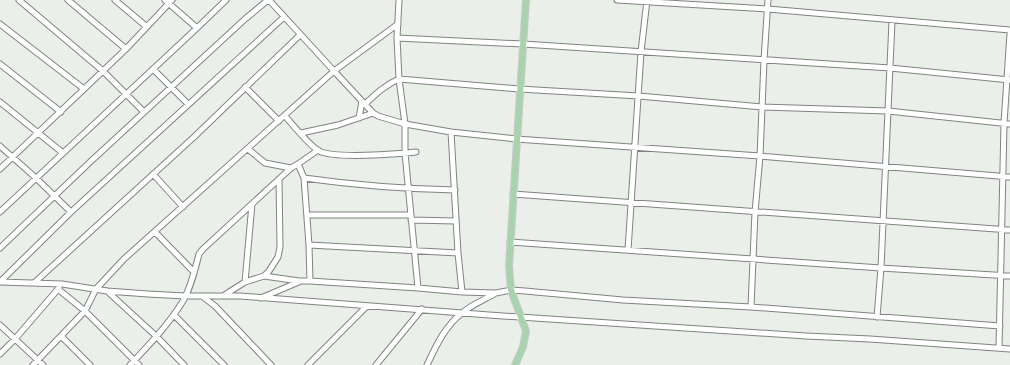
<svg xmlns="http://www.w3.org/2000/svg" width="1010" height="365" viewBox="0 0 1010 365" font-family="Lato,sans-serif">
  <rect width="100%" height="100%" fill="#eaefea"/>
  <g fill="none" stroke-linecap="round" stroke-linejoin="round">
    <g stroke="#7f847f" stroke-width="7">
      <path id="minor" d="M19 0 103 71 144 112
        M68 0 126 49
        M115 0 147 27
        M165 0 197 28 226 0
        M399 0 397 38 399 79 405 124V153L418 288
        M617 0 768 9 1010 30
        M0 24 84 89
        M398 24 334 71 373 113 378 116 405 124 451 132 516 139 760 156 1010 177
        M397 38 523 44 890 68 1010 80
        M0 64 61 112
        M153 69 188 104
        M245 87 279 121
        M0 102 63 153
        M365 104C376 94 385 85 399 79L519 89 639 96 762 107 888 111 1010 124
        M285 116C293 125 309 145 319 151 334 159 398 154 416 152
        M359 118 362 101
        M451 132 458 253 462 292
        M301 133 338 125 373 113
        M0 146 36 178 71 212
        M248 149 265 163 291 168
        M298 164 304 178 309 245 310 281
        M0 169 126 49 172 0
        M153 174 183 207
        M304 178C354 185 404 189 455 190
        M513 194 1010 230
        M0 212 197 28
        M307 215H411
        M411 220 456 221
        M155 232 194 272
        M510 242 881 268 1010 276
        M309 245 458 253
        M0 248 89 163 245 19 268 0
        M628 250 641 52 647 0
        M264 276 299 281
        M1 281 71 212 284 17
        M0 282 62 284 107 291 148 294 185 296H240L489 315 806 336 870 339 1010 349
        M245 282 252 204
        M34 283 194 137 300 35
        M58 289 85 311 139 365
        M107 291 156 336 184 365
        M202 296 215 306 271 365
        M223 296 245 282 264 276 269 271 278 257 280 247 279 179
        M261 298 301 281H310L418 288 462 292 496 293 511 290 525 291 623 300 751 307 1000 326
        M751 307 755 212 760 156 764 60 768 0
        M174 315 224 365
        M877 317 881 268 892 21
        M0 325 43 365
        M61 336 90 365
        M999 348 1004 123 1010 34
        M0 354 15 339 59 288
        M33 365 85 311 96 289 124 259 334 71 269 0
        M130 365C149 345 169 324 183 301 191 287 195 270 199 254L202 250 291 168 298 164 318 150
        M308 365 367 306
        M376 365 422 309
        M427 365C436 346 445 326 462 313 471 305 484 300 494 294"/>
    </g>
    <g stroke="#c9cac9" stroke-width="8">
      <path id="major" d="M515 365 523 347 526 331 511 290 509 266 526 0"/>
    </g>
    <use href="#minor" stroke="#fff" stroke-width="5"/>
    <use href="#major" stroke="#a9d3ae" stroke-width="6"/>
  </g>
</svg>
